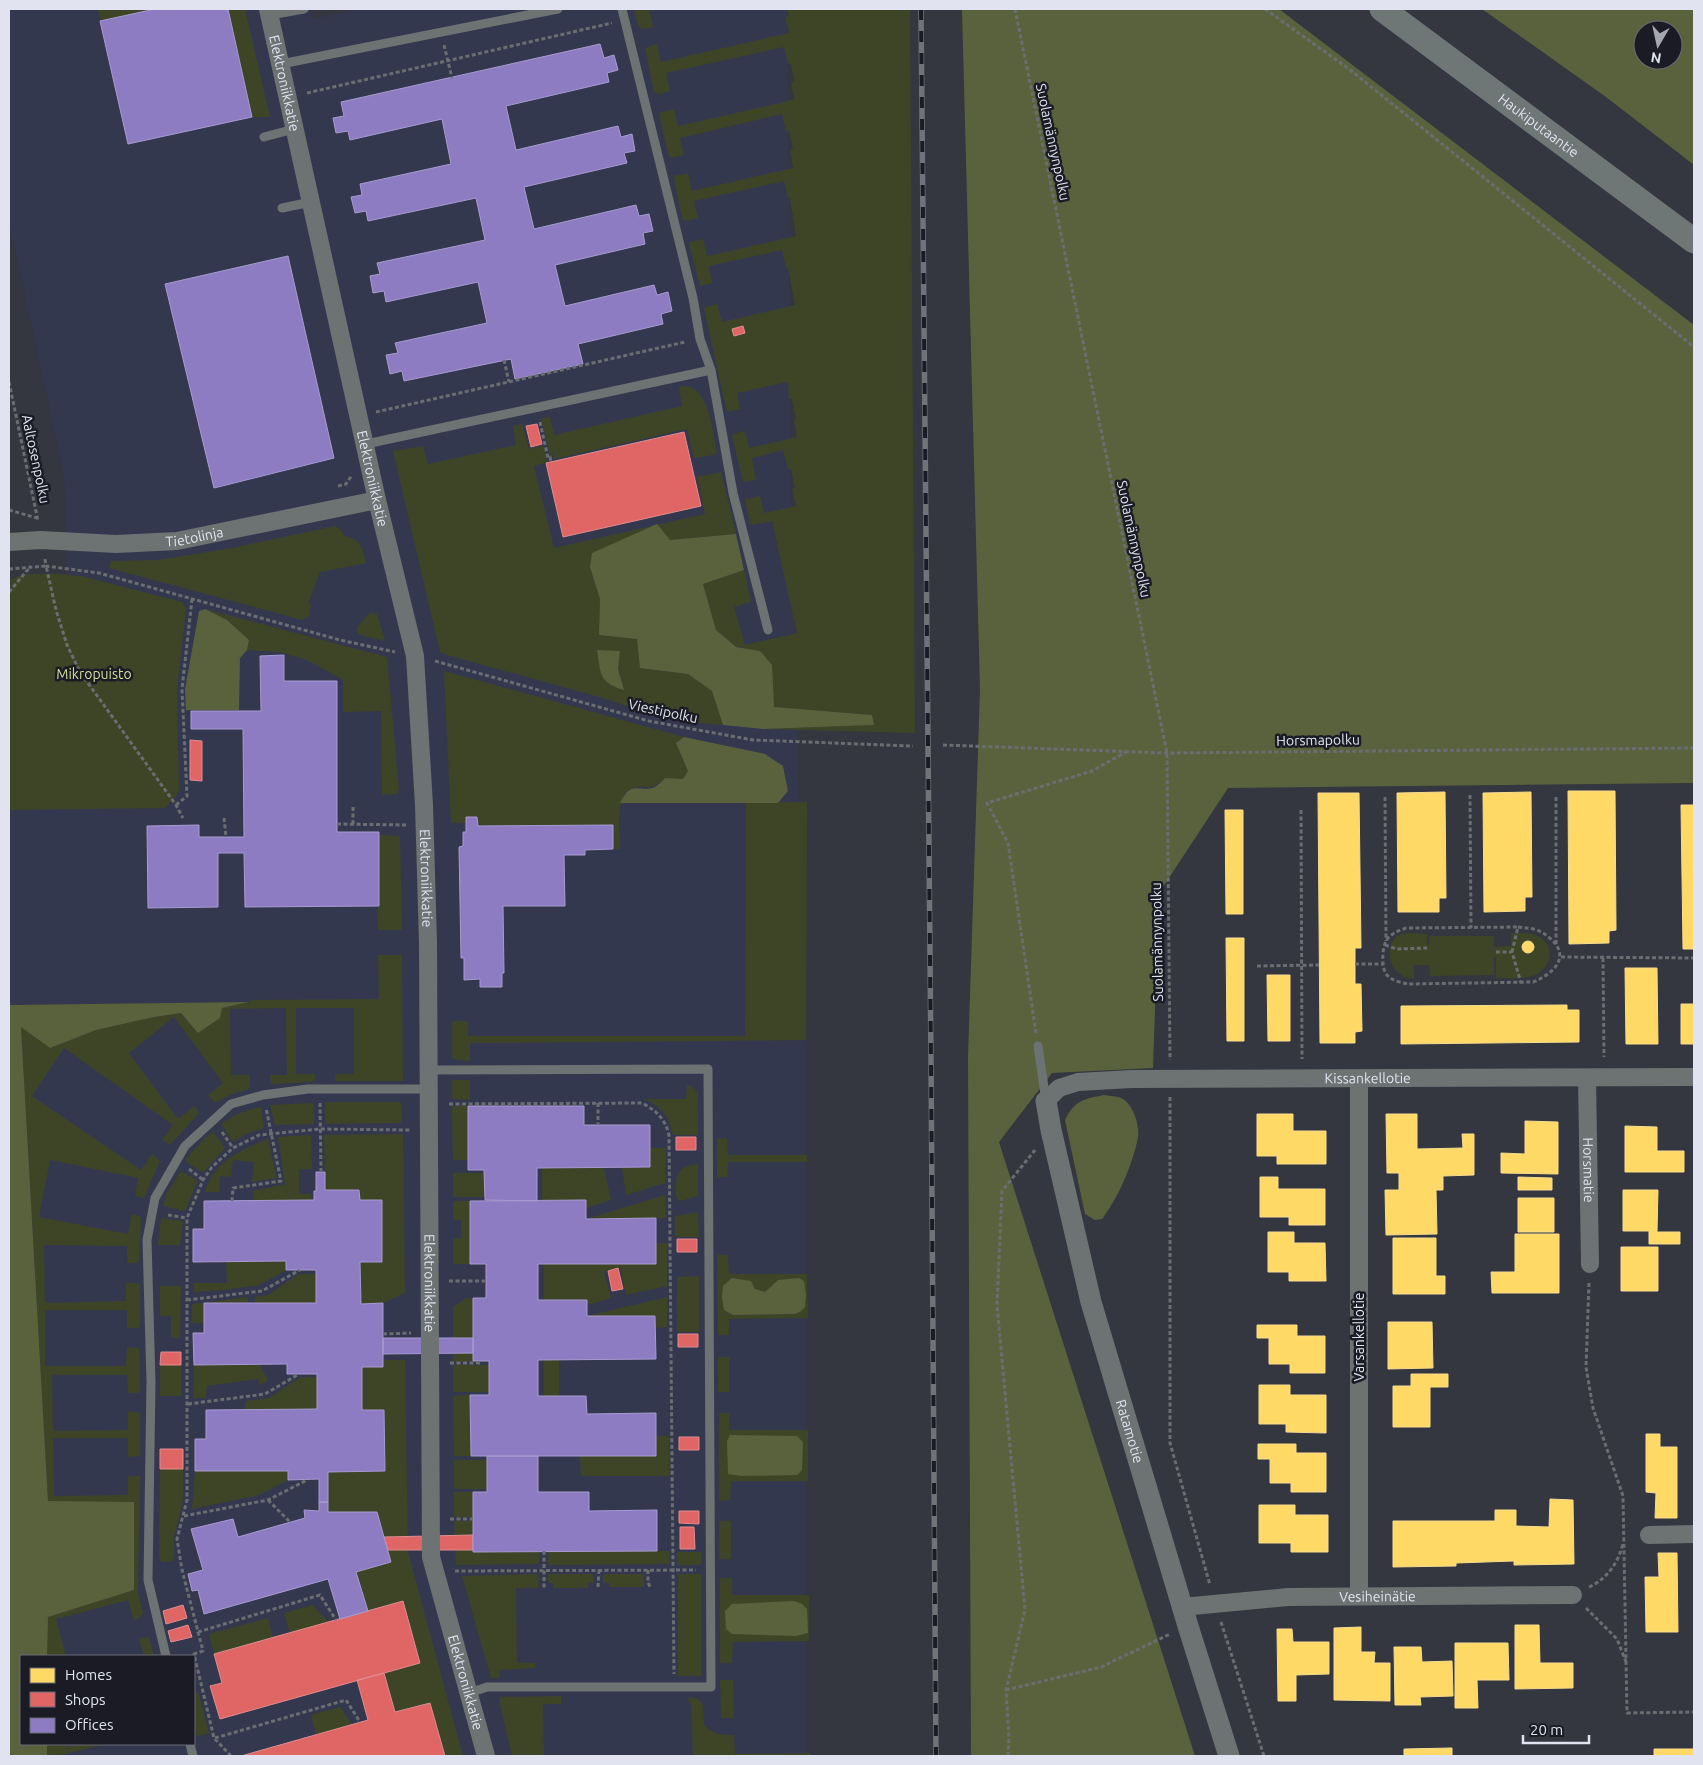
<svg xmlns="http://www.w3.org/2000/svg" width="1703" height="1765" viewBox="0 0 1703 1765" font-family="Ubuntu,sans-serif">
  <rect width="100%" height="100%" fill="#343640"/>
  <path fill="#34384f" d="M9 9H310L312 19 361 9H787L791 508 805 1052V1756H47V1744H194V1656H47L48 1502 21 1026 96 1030 222 1008 246 1002 9 1005V799L78 780 64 475 9 220Z"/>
  <path fill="#3e4527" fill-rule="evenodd" d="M98 9H155L100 21Z
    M228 9H245L270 117H252Z
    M634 9H649L653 27 641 29 638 25Z
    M787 9H910L915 733 763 729 873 725 872 715 773 707 760 651 736 647 716 630 703 584 744 570 751 602 734 607 745 645 797 633 772 521 752 525 750 523 745 501 746 499 760 496 764 513 796 506 792 489 795 488 791 469H788L783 450 752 458 756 480 743 482 732 436 733 434 745 431 749 448 797 437 794 420 796 419 792 399H789L788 382 737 393 740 409 727 412 704 309 705 307 717 304 722 322 795 305 788 268H786L782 250 709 266 712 283 700 286 689 244 690 242 703 239 707 256 796 236 790 198H788L784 181 694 201 698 218 684 221 682 218 674 179V176L688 173 692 191 793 168 790 150 793 149 789 131H786L782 114 680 138 684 155 671 158 669 156 659 115 661 112 674 109 678 126 780 103 794 99 791 82 794 81 791 64H788L784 47 666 73 670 91 658 94 654 92 645 48 657 44 661 62 789 33 785 17 789 16Z
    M683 386C710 386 712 432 717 452L713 455 694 458 687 429 554 459 553 454 550 455 541 418 550 417 554 435 682 406 679 387Z
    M522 424 529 449 544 445 547 462 534 466 554 548 705 514 697 477 721 472 736 534 670 540 590 567 600 599 599 635 637 639 640 668 688 674 712 691 723 725 689 722 652 714 599 697 447 655 440 652 393 451 423 446 428 464 516 445 513 426ZM597 650 620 652 618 669 624 689Z
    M335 526 340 529 344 536C362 540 362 547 366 563L320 572 308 603 311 604 309 616 302 620 109 568 111 561 158 560 232 548Z
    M24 574H57L81 576 182 602 186 609 177 690 179 791 176 796 165 808 9 810V580Z
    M205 609 387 657 399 789 397 794 382 795 381 711 343 712V680L307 660 279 652 247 650 249 640 227 620Z
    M370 613 377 614 385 641 360 635 357 632V627Z
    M444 671 684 737 676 743 688 771 683 779 665 778C648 793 650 784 633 788 614 793 620 834 620 849H613L612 825 478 826 477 817H466V823H451Z
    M807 802 806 1040 470 1043V1061L453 1059 452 1056V1023L454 1021H468V1036H745L746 803Z
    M379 835 400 836 402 930H378L377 912 379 906Z
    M1511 933C1520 933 1530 932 1538 936 1556 946 1552 967 1535 975 1523 980 1508 978 1496 978V957H1494V975L1430 976 1429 965H1414V979C1408 978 1403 977 1399 973 1387 965 1386 942 1399 935 1406 931 1419 934 1427 934V945H1429V936H1494V946L1496 947 1511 946Z
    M378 955H402L403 1081H335V1074H354V1008H296V1074H315V1079L312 1082 271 1084 270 1075H287L286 1008 230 1009 231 1075H250V1087L247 1090 232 1094 217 1102H214L208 1095 223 1083 174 1017 129 1053 178 1119 194 1106 199 1113 171 1144H169L162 1140 173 1125 64 1048 32 1096 141 1170 152 1154 160 1161 144 1198 135 1196 138 1178 50 1160 39 1217 128 1234 132 1214 139 1216 141 1219 139 1260 137 1263H127V1246L44 1245 45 1303 126 1301V1283H137L140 1286V1326L137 1328H127V1310H45V1366H126L127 1347 139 1348 140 1392 138 1393H128L127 1375H52L53 1431 128 1430V1411L140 1413V1456L128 1457V1438H53L54 1496 128 1495V1476H140L138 1593 143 1613 138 1619 134 1620 128 1600 56 1619 66 1656H47V1617L134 1590V1502H48L21 1026 50 1048 96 1030 154 1017 181 1013 198 1033 222 1008 249 1002 250 1000 379 999Z
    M452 1080H470V1100L452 1099Z
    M687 1084 693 1087 698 1093V1135H673C669 1116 662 1107 644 1099H686Z
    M327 1102H399L401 1103 402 1120 400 1123H397L327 1124 325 1122V1103Z
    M313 1103 314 1124 275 1125 270 1105Z
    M452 1106H468V1160H453Z
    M261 1107 264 1128 248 1133 233 1142 221 1124C234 1115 246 1110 261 1107Z
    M213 1131 225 1148 203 1173 185 1161 193 1150Z
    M403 1134 405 1293 383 1303 361 1304 360 1262H382V1200H360L359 1190H325L324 1135Z
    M311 1135 312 1169H299V1194H312L311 1200H254L253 1191 285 1184 278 1137Z
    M717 1138 727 1139 728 1155H807V1162H728L727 1177H717Z
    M268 1139 277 1178 252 1182 254 1162 233 1160 231 1177 220 1176 219 1192H205C212 1163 242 1149 268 1139Z
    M650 1148H666L665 1183 626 1195 622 1168 650 1167Z
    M698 1164V1196L680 1201 676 1197C676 1177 675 1166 698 1164Z
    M542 1168H604L611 1200 586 1208V1201H542Z
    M181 1171 198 1181 185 1211 163 1206 167 1193Z
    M453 1173H484V1197H453Z
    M665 1195 666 1218 586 1219Z
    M453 1201H470V1264H453V1239L461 1238V1220H453Z
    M698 1212 699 1237H675V1216Z
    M161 1218 183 1221 180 1245H158Z
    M656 1243H667V1286L626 1295 620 1267 604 1272 611 1298 587 1305V1300H544V1264H656Z
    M717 1255H728L729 1274H807L808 1318 729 1319V1335H718ZM778 1280 800 1312 794 1314 733 1315 751 1281 755 1289 765 1292Z
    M226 1261H286V1270L259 1285 224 1290 194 1292V1283H227Z
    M299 1274H316V1303H255V1297L268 1295Z
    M699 1276V1332H677V1277Z
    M160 1286H181L180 1338H171V1316H160Z
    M248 1297V1303L204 1323H192V1304Z
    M667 1297V1327L656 1328 655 1316H587Z
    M466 1298H473V1361L453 1362V1307Z
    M718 1357H729V1392H718Z
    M383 1360H405L408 1552 463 1756H445L430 1703 395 1712 384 1673 420 1663 403 1602 368 1611 356 1572 328 1512V1472L385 1471 384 1410H362V1367H383Z
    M544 1360H559V1396H544Z
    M160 1365H181V1396H160Z
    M194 1365H260L268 1381 260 1385 258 1379 207 1386 206 1398H193Z
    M453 1365H489V1392H453Z
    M301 1377H317V1409L245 1410V1401L269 1398Z
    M470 1395 471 1456H454L453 1396Z
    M719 1413H729V1430H808V1481H731L730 1500 719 1501Z
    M656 1436H669V1476H581L580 1456H656Z
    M454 1460H487V1489H454Z
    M160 1469H183V1500L174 1537V1556L172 1561 162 1562 159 1559Z
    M195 1471H288V1480L259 1495 192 1509Z
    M454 1492H473V1517H454Z
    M454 1521H473V1552H539V1564L456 1565Z
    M719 1521H731V1559H719Z
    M548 1551H669V1564L548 1565Z
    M677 1552H701V1563L699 1565H677Z
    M538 1574 539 1588H516L517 1663H535V1668L499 1670 500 1678H491L462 1576Z
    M548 1574H593L594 1583H588V1588H553V1583H548Z
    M603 1574H644V1587H609V1583H603Z
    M678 1574H701V1676H678Z
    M720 1578H732V1595H809V1641L733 1642 732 1663H720Z
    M312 1605 329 1622 290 1633 284 1613Z
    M268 1618 273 1638 214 1654 209 1634Z
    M148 1637 149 1638 154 1656H144L139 1638Z
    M720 1680H733L734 1718H721Z
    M198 1692 209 1733 197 1736 194 1726V1694Z
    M561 1696V1704H543L544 1756H512L499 1700 501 1697Z
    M689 1697 698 1699 703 1705 704 1725C713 1735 721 1735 734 1735L735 1754 810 1753V1756H693L691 1704 688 1700Z
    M340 1707 352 1725 316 1734 311 1715Z
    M47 1744H65L66 1747 77 1744H105L57 1756H47Z"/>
  <path fill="#5a623d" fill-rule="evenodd" d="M962 9H1279L1694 325V783L1228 788 1159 893 1153 1068 1052 1073 999 1142 1195 1756H971L968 1057 980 690Z
    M1482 9H1694V165L1606 97ZM1643 30H1673V60H1643Z
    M657 524 670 540 736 534 744 570 703 584 716 630 736 647 760 651 772 665 774 707 872 715 874 725 763 729 723 725 712 691 688 674 640 668 637 639 599 635 600 599 590 567 592 553Z
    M205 609 227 620 249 640 247 650 240 658 239 710H186L185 689 199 611Z
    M597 650 620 651 618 669 624 690C598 682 601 674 597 650Z
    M684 737 765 754 783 766 788 791 778 803H620C632 778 640 794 655 787 658 785 662 781 665 778L683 779 688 771 676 743Z
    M249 1002 222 1008 220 1018 198 1033 181 1013 154 1017 96 1030 50 1048 21 1027 48 1501 134 1502V1590L48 1617 47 1656H21V1744H47V1756H9V1005Z
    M1104 1095C1110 1096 1118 1096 1123 1099 1133 1105 1140 1126 1138 1137 1133 1164 1118 1198 1102 1219L1095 1220 1085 1214 1065 1120C1075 1100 1084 1099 1104 1095Z
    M732 1278 751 1281 755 1289 765 1292 778 1280 799 1278 804 1281 806 1294 805 1307 800 1312 794 1314 733 1315 724 1310 722 1297 723 1286Z
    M730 1435 797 1436 803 1442 802 1470 797 1475 741 1476 728 1474 727 1441Z
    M794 1601 802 1604 807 1609 808 1633 796 1636 732 1634 726 1629 725 1611 732 1604Z"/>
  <path fill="#ffd966" stroke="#f6dc8f" d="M1568 791H1615L1616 930 1609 931V943L1569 944Z
    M1445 792 1446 898H1439V912H1398L1397 793Z
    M1531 792 1532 897H1525V911L1484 912 1483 793Z
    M1318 793H1359L1361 948H1355V984H1361L1362 1031 1355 1032V1043H1320Z
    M1681 805H1694V949H1683Z
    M1225 810H1243V914H1226Z
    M1226 938H1244V1041H1227Z
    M1522 947a6 6 0 1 1 12 0a6 6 0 1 1-12 0Z
    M1625 968H1657L1658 1044H1626Z
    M1267 975H1290V1041H1268Z
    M1681 1004H1694V1044H1681Z
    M1567 1005V1010H1579V1042L1401 1044V1006Z
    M1257 1114H1293V1131H1326V1164H1277V1156H1257Z
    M1386 1114H1417V1149L1463 1148 1462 1134H1474V1175L1443 1176V1190H1436L1437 1234 1386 1235 1385 1190H1399V1173H1387Z
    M1525 1121 1558 1122V1174L1501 1173V1153L1525 1154Z
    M1625 1126 1657 1127V1151H1684V1172H1625Z
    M1260 1177H1278V1189H1325V1225H1289V1217H1260Z
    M1518 1177 1552 1178V1190H1518Z
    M1623 1190H1658L1657 1232H1680V1244H1649V1231H1623Z
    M1518 1198H1554V1232H1518Z
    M1268 1232H1294V1243H1325L1326 1281H1289V1272H1268Z
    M1515 1234H1559V1293H1492L1491 1272H1515Z
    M1393 1238H1436V1276H1445V1294H1393Z
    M1621 1247H1658V1291H1621Z
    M1388 1322H1432L1433 1368 1388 1369Z
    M1257 1325H1297V1336H1325V1373H1290V1364H1269V1338H1257Z
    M1411 1374H1448V1387H1430V1427H1393V1386H1411Z
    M1259 1385H1290V1395H1326V1433L1286 1432V1424H1259Z
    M1646 1434H1660V1447H1677V1518H1655L1656 1493 1646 1492Z
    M1258 1444H1296V1453H1326V1492H1291V1483H1270V1459H1258Z
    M1550 1499 1573 1500 1574 1564 1514 1565V1561L1456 1563V1566L1393 1567V1521H1495V1510H1516V1526L1549 1527Z
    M1259 1505H1295V1515H1328V1552H1291V1543H1259Z
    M1658 1553H1677L1678 1632H1646L1645 1577H1659Z
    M1515 1625H1539L1540 1663H1573V1688L1515 1689Z
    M1361 1627V1652H1375L1374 1663H1390V1701L1334 1700V1628Z
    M1277 1629H1292L1293 1642H1329V1674L1296 1675V1701H1278Z
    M1455 1643H1508L1509 1680H1477L1478 1708H1455Z
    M1394 1647H1421L1422 1662 1452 1661 1453 1696 1420 1697 1421 1705H1395Z
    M1452 1748V1756H1404V1749Z
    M1654 1749H1693V1756H1654Z"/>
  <path fill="#e06666" stroke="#e08c8f" d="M743 326 745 333 734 336 732 329Z
    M537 424 542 444 531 447 526 426Z
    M684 432 701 506 563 537 546 463Z
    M190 740 202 741V781L190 780Z
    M676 1137H696V1150H676Z
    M677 1239H697V1252H677Z
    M618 1268 623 1289 612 1291 608 1271Z
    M678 1334H698V1347H678Z
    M161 1352H181V1365H160Z
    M679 1437H699V1450H679Z
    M160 1449H183V1469H160Z
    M679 1511H699V1524L679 1523Z
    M680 1527H694L695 1549H680Z
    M473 1535V1550H388L384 1537Z
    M403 1601 420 1663 220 1719 210 1686 222 1683 214 1654Z
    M183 1605 187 1618 166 1624 163 1611Z
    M188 1625 192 1637 171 1642 168 1631Z
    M384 1673 395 1712 430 1703 445 1756H241L368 1720 357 1680Z"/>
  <path fill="#8e7cc3" stroke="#a79bd0" d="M155 9H228L252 117 128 144 100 21Z
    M600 44 604 58 614 55 618 70 607 73 609 82 506 106 516 150 618 126 621 137 632 134 635 151 624 153 627 163 524 187 534 229 636 205 639 216 649 214 653 231 643 233 645 244 555 265 565 306 654 285 657 295 668 292 672 311 661 314 663 324 578 344 583 364 515 379 511 359 404 381 402 371 390 374 386 355 398 353 395 343 487 323 478 282 386 302 384 291 373 293 370 276 380 274 377 263 485 240 476 198 368 221 366 211 355 213 351 197 362 195 360 184 451 164 442 119 350 140 348 131 336 133 333 118 344 116 341 102Z
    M288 256 334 458 214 488 165 284Z
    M284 655V681H337V832H379V906L245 907 244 853H218V907L148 908 147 826 199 825V837H244L243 729H191V711H261L260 656Z
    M466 817H477L478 826 613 825V849L585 850V855H564L565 906H503L504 973H502V987H480V979L464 980V958H461L459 847 463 846V832H466Z
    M468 1106H584V1125H650V1167L537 1168V1201L485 1200 484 1170H468Z
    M316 1172H325V1190H359L360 1200H382V1262H360L361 1304 383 1303V1367H362V1410H384L385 1471 328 1472V1502H319V1479L288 1480V1471H195V1439H206V1410L317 1409V1374H287V1364L194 1365 193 1333H204V1303H316V1270H286V1261L193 1262V1229H204V1201L314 1200V1191H316Z
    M586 1200V1219L656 1218V1264H538V1300H587V1316H655L656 1359 538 1360V1396H586L587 1414 656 1413V1456H471L470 1395H489V1361H473V1298H486V1264H470V1201Z
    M383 1338H473V1353L383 1354Z
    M487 1456H538V1492H589V1511L657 1510V1551L473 1552V1492H487Z
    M319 1502H328V1512H377L391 1562 356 1572 368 1611 340 1619 328 1579 204 1614 198 1590 192 1591 188 1574 203 1570 191 1529 233 1519 238 1537 305 1518 304 1510 319 1511Z"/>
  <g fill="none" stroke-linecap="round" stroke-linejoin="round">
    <path stroke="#6a6e71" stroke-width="3" stroke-dasharray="4 2.5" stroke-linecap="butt" d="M1015 9 1167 753 1170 1060
      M1265 9 1349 69 1694 347
      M444 45 452 78
      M307 93 612 23
      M504 360 509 382
      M9 382 38 521
      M376 412 685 342
      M540 422 548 458 550 457 551 462
      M338 486 346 484 352 475
      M9 510 37 518
      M45 559 46 566 99 573 340 640 395 652
      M9 569 46 566 56 610 67 645 80 672 176 805 183 818
      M9 592 31 566
      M435 661 649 721 753 740 913 746
      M943 745 1167 753 1694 748
      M1470 795 1471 928
      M1385 797 1386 941
      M176 805 187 796 182 689 192 599
      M1301 810 1302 1059
      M224 818 226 837
      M337 824 406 825
      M353 824V805
      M1518 927C1524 928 1529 928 1534 929 1541 931 1546 935 1551 939 1572 958 1551 975 1533 982L1409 984C1402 983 1392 981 1387 975 1381 968 1382 949 1386 941 1390 934 1398 931 1406 928Z
      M1556 944V797
      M1385 945 1397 949 1427 948
      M1496 952H1512L1521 983
      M1512 952 1518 927
      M1561 957 1694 958
      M1603 958 1604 1057
      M1355 964H1383
      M1257 966 1319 965
      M1036 1033 1008 843 987 803 1092 771 1126 752
      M1170 1097V1443L1210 1585
      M320 1103 321 1172
      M598 1103V1124
      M449 1104 642 1103C657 1111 665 1119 669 1135L674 1674
      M222 1132 233 1148
      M189 1169 203 1180
      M232 1201 233 1188 281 1181 266 1108
      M168 1215 187 1218
      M449 1281H486
      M1589 1283 1586 1367 1593 1408 1623 1496 1627 1713 1694 1712
      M187 1300 262 1291 300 1270
      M383 1334 411 1333
      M450 1363H481V1361
      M188 1404 265 1394 299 1374
      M268 1500 290 1522
      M184 1516 268 1500 307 1480
      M450 1519H473
      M544 1551V1588
      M648 1570V1582L650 1587
      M455 1571 696 1570
      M598 1587 599 1570
      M1589 1587C1607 1579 1619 1562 1623 1543
      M1586 1608 1617 1639 1626 1662
      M1221 1622 1264 1756
      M198 1632 320 1595 336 1620
      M1006 1690 1101 1667 1170 1634
      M215 1738 346 1700 360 1722
      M231 1756 214 1738 194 1654 203 1651 182 1570 177 1539 187 1500V1218L203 1180 212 1167 233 1148 259 1135 320 1129 410 1130
      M1008 1756 1009 1738 1006 1690 1025 1610 997 1305 1002 1191 1035 1150"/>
    <path stroke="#6c7372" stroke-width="9" d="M622 9 693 298 700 339 711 370 733 493 768 630
      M270 15 304 9
      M281 64 558 9
      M264 137 294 129
      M282 208 311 202
      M366 444 711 370
      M1038 1046 1046 1101
      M428 1070 708 1069 711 1687H487L469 1693
      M166 1656 148 1580 151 1382 147 1240 155 1198 185 1146 231 1104 263 1095 308 1089H429
      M190 1744 193 1756"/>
    <g stroke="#6c7372" stroke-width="18">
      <path id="s1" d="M268 9 377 500 415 656 424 805 428 943 431 1557 486 1756"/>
      <path id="s2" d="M9 542 41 540 116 544 177 541 377 500"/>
      <path id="s3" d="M1587 1078 1590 1264"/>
      <path d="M1359 1079V1596"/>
      <path id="s4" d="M1046 1101 1059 1088 1078 1082 1132 1079 1694 1077"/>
      <path d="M1649 1535 1694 1534"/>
      <path id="s5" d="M1182 1607 1288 1597 1573 1595"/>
    </g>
    <path stroke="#6c7372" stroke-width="21" id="s6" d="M1046 1101 1051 1130 1091 1302 1188 1626 1229 1756"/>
    <path stroke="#6e7676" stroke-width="25" id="s7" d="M1382 9 1694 241"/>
    <g stroke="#707478" stroke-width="5.5">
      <path id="rail" d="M921 9 931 1060 936 1756"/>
    </g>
    <use href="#rail" stroke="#1a1b24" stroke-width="4" stroke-dasharray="11" stroke-linecap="butt"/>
  </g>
  <g text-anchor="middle" stroke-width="5" stroke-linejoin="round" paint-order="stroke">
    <g font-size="14" fill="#e1e4f0" stroke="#1a1b24">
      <text dy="5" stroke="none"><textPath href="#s1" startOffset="76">Elektroniikkatie</textPath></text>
      <text dy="5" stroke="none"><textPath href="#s7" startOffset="195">Haukiputaantie</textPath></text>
      <text transform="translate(1053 142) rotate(78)" y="5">Suolamännynpolku</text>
      <text transform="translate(36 459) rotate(78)" y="5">Aaltosenpolku</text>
      <text dy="5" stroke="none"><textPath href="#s1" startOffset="481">Elektroniikkatie</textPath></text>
      <text dy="5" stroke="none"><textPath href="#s2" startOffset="186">Tietolinja</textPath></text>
      <text transform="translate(1134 539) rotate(78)" y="5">Suolamännynpolku</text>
      <text transform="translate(663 711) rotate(12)" y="5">Viestipolku</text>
      <text transform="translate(1318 740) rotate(-1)" y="5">Horsmapolku</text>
      <text dy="5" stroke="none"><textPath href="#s1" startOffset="886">Elektroniikkatie</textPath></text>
      <text transform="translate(1157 942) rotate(-91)" y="5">Suolamännynpolku</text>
      <text dy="5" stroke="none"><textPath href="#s4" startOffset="328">Kissankellotie</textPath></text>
      <text dy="5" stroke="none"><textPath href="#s3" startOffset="92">Horsmatie</textPath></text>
      <text dy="5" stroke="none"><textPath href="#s1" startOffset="1291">Elektroniikkatie</textPath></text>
      <text transform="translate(1359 1337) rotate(-90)" y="5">Varsankellotie</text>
      <text dy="5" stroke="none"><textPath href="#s6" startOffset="341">Ratamotie</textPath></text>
      <text dy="5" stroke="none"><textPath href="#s5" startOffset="196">Vesiheinätie</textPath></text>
      <text dy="5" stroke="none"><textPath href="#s1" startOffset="1695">Elektroniikkatie</textPath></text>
    </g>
    <g font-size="14" fill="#d1df96" stroke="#1a1b24">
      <text x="94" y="679">Mikropuisto</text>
    </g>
  </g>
  <rect width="1703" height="1765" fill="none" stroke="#e1e4f0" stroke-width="20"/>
  <rect x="20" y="1655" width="175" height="90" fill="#1a1b24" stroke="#6a6b76"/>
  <rect x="30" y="1668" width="25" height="15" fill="#ffd966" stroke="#6a6b76"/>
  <text x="65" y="1680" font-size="15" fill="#e1e4f0">Homes</text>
  <rect x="30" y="1692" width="25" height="15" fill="#e06666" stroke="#6a6b76"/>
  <text x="65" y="1705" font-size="15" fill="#e1e4f0">Shops</text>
  <rect x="30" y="1718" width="25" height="15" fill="#8e7cc3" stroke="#6a6b76"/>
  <text x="65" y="1730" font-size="15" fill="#e1e4f0">Offices</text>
  <g transform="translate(1658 45) rotate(189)"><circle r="24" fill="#1a1b24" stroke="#6a6b76"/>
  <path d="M0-4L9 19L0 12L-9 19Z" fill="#a4a7b2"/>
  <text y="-8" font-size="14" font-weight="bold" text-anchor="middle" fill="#e1e4f0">N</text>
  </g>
  <path d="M1523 1735v8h66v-8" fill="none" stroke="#e1e4f0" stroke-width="2.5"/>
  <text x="1530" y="1735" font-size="15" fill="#e1e4f0" stroke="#1a1b24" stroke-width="4" paint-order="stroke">20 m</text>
</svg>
